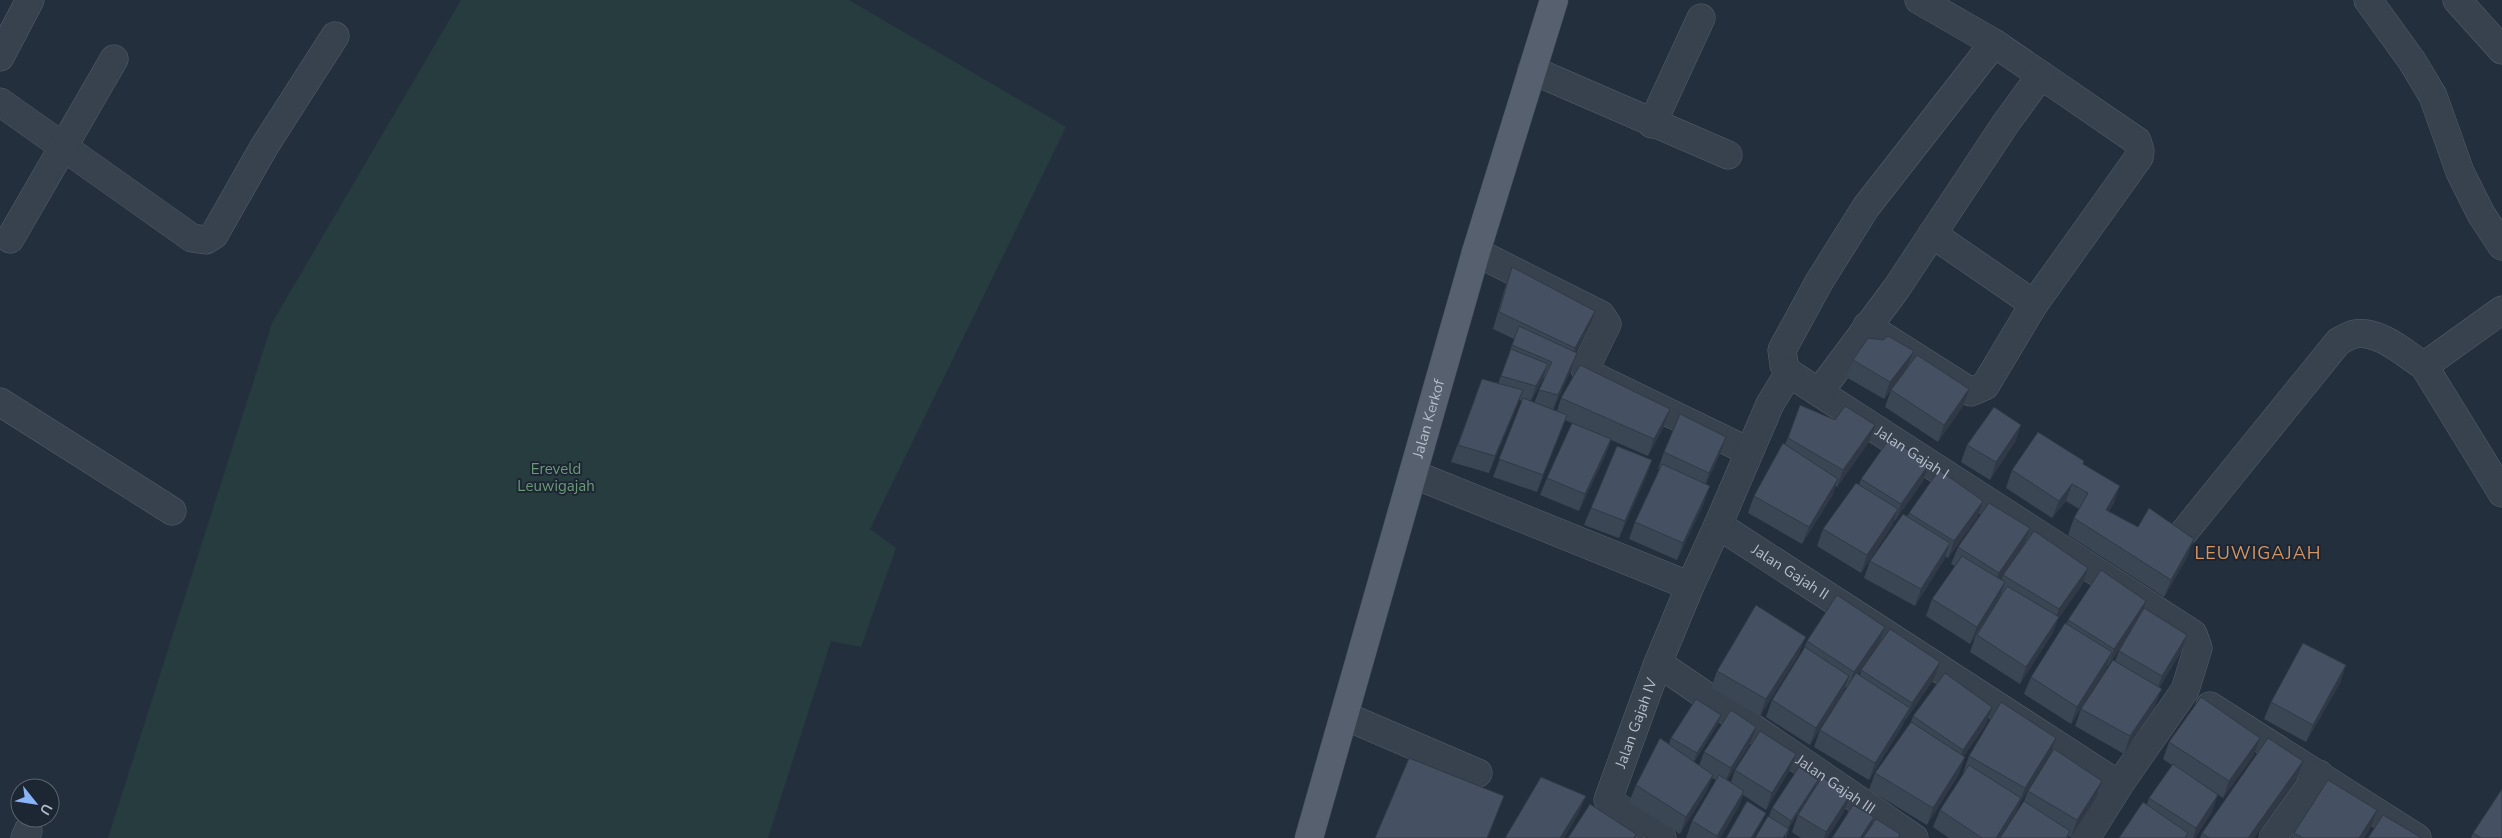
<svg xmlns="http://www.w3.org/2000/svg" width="2502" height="838" viewBox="0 0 2502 838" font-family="'Nunito Sans',sans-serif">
  <rect width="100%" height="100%" fill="#242f3e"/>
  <path fill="#263c3f" d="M461 0H849L1066 127 870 529 896 548 861 647 831 641 768 838H108L272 323Z"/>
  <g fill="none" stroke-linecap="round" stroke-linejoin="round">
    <g stroke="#565f6c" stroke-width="29">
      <g id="minor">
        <path d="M2368 0 2412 61 2433 96 2460 172 2481 214 2502 246"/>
        <path d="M2457 0 2502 50"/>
        <path id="s1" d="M1994 43 1866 207 1819 282 1782 350 1784 365 1789 373 2193 634 2198 648 2185 690 2119 785"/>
        <path d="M0 57 30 0"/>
        <path d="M1532 70 1728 155"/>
        <path d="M0 102 192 238 206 240 214 235 264 147 335 36"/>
        <path d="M1652 124 1701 18"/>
        <path d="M1932 234 2034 304"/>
        <path d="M10 239 114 59"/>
        <path d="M1476 252 1601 315 1607 324 1585 369 1589 374 1748 451"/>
        <path d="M2502 310 2424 366 2502 493"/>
        <path d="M1867 326 1971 392 1985 386 2034 304 2139 157 2140 151 2137 141 1994 43 1919 0"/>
        <path d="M1820 391 1896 289 2006 123 2041 75"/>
        <path d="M0 402 172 511"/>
        <path id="s2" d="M1413 474 1690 586 1718 525 2119 785 2086 838"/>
        <path d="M1718 525 1770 404 1789 373"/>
        <path d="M2185 531 2338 342C2343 339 2349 335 2355 334 2380 330 2405 354 2424 366"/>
        <path id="s3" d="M1658 663 1914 838"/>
        <path d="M2210 706 2417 838"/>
        <path d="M1345 716 1478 773"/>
        <path d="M25 838 28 831"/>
        <path id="s4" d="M1662 838 1608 800 1658 663 1690 586"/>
        <path d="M2273 838 2319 774"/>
      </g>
    </g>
    <g stroke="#414a57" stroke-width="29">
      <g id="major">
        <path id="s5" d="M1309 838 1476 252 1554 0"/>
      </g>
    </g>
    <use href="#minor" stroke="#38414e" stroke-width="28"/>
    <use href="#major" stroke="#56606e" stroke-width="28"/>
  </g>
  <path fill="#3b4654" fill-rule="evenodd" d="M1512 267 1589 328 1576 352 1577 353 1571 370 1553 410 1557 411 1561 398 1670 409 1664 426 1648 456 1611 440 1605 456 1579 511 1540 495 1547 478 1572 423 1565 420 1537 492 1493 477 1522 401 1519 400 1489 473 1451 462 1482 379 1498 384 1514 339 1493 329 1506 284ZM1543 378 1544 379 1534 403 1531 401Z
    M1883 340 1914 351 1908 368 1963 406 1938 442 1885 407 1891 390 1905 371 1884 399 1846 377 1853 360Z
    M1800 405 1869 442 1837 487 1835 486 1832 496 1802 544 1748 513 1754 496 1785 445Z
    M2021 425 2015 442 1990 480 1961 462 1967 445Z
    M1726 437 1720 454 1706 484 1704 503 1677 560 1629 539 1635 522 1660 470 1658 469 1664 452Z
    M1652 460 1646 477 1619 538 1584 525 1591 508Z
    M1929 464 1923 481 1895 521 1894 520 1892 526 1861 573 1817 546 1823 529 1859 485 1861 479Z
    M2083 464 2114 503 2109 511 2188 556 2164 597 2068 535 2074 518 2079 509 2066 501 2052 518 2006 488 2012 470Z
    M1909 513 1977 518 1948 558 1945 556 1944 560 1915 606 1864 578 1870 561 1907 516Z
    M2030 528 2024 545 2000 579 2001 580 2003 575 2088 568 2082 585 2058 619 2052 634 2020 684 1970 652 1976 635 1970 644 1926 616 1932 599 1955 566 1951 564 1958 547Z
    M2146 601 2143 610 2187 635 2181 652 2159 688 2155 706 2124 754 2075 726 2081 709 2115 661 2119 651 2124 642 2108 666H2107L2106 669 2071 724 2024 694 2031 677 2066 624 2068 620Z
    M1885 627 1879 644 1858 674 1860 675 1861 670 1940 662 1934 679 1905 720 1903 725 1869 780 1814 747 1820 730 1846 688 1845 687 1810 745 1766 717 1772 700 1803 650 1807 641Z
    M1799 654 1760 716 1711 688 1717 671Z
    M2346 665 2340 683 2306 742 2264 719 2271 702Z
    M1992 707 1986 724 1964 756 1959 774 1927 825 1869 790 1875 773 1911 722 1913 716Z
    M1721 715 1718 724 1694 762 1699 766 1704 752 1750 744 1727 780 1731 782 1735 770 1796 754 1789 771 1766 810 1743 795 1738 808 1720 838H1686L1692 821 1716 780 1712 778 1706 792 1680 834 1629 802 1636 785 1669 744 1671 738Z
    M2056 738 2019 805 2015 814 2024 801 2028 791 2096 798 2071 837 2068 836V838H1949L1933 827 1940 810 1964 773H1963L1969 756Z
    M2169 742 2254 755 2223 798 2196 780 2212 812 2195 838H2119L2147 804 2149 798 2172 765 2163 759Z
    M2297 778 2254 838H2200L2202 833Z
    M1815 788 1844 812 1827 838H1801L1792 832 1798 815 1812 793 1788 829H1789L1786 838 1769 816 1772 808Z
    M2371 827 2364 838H2292L2294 833Z
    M2473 833 2502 838H2471Z"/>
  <path fill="#303945" d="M1595 311 1589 328 1569 365 1575 348Z
    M1914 351 1907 368 1884 399 1890 382Z
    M1577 353 1571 370 1552 412 1558 395Z
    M1548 364 1542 381 1530 403 1536 386Z
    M1969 389 1963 406 1938 442 1944 425Z
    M1523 390 1517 407 1489 473 1495 456Z
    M1670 409 1664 426 1648 456 1654 439Z
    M1567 415 1561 432 1537 492 1543 475Z
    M1875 425 1869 442 1837 487 1843 470Z
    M2021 425 2015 442 1990 480 1996 462Z
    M1726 437 1720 454 1703 490 1709 473Z
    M1611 439 1605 456 1579 511 1585 494Z
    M1652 460 1646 477 1619 538 1625 521Z
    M1929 464 1923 481 1895 521 1901 504Z
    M1838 479 1832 496 1802 544 1809 527Z
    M2072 484 2066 501 2052 518 2059 501Z
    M1710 486 1704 503 1677 560 1683 543Z
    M2120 486 2114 503 2100 527 2106 510Z
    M1983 501 1977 518 1948 558 1954 541Z
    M1898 509 1892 526 1861 573 1867 555Z
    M2030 528 2024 545 1993 590 1999 573Z
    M2194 539 2188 556 2164 597 2171 580Z
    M1950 543 1944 560 1915 606 1921 589Z
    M2088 568 2082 585 2058 619 2052 634 2020 684 2026 667 2053 626 2059 609Z
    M2005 582 1999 599 1970 644 1977 627Z
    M2146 601 2140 618 2108 666 2114 649Z
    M1885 627 1879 644 1847 689 1854 672Z
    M2187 635 2181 652 2156 693 2162 676Z
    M1806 637 1799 654 1760 716 1766 699Z
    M2112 652 2106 669 2071 724 2077 707Z
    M1940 662 1934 679 1906 720 1912 703Z
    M2346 665 2340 683 2306 742 2313 725Z
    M1849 676 1843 693 1810 745 1816 728Z
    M2162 689 2155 706 2124 754 2130 736Z
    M1992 707 1986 724 1956 767 1963 750Z
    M1910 708 1903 725 1869 780 1875 763Z
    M1721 715 1718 724 1693 762 1697 753Z
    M1756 727 1750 744 1724 785 1731 768Z
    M2056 738 2050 755 2019 805 2015 815 2001 838H1996L2021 798 2025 788Z
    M2260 738 2254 755 2223 798 2229 781Z
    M1796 754 1789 771 1766 810 1772 793Z
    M1965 757 1959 774 1927 825 1933 808Z
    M2303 761 2297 778 2254 838H2248Z
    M1713 775 1706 792 1680 834 1686 817Z
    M1818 780 1815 789 1787 830 1791 821Z
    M2102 781 2096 798 2071 837 2077 820Z
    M1744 791 1738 808 1720 838H1716Z
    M1850 795 1844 812 1827 838H1824L1826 832Z
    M2218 795 2212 812 2195 838H2193L2196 828Z
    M1504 796 1488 838H1487Z
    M1586 796 1579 813 1564 838H1560Z
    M2377 810 2371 827 2364 838H2359Z
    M1766 813 1762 822 1753 838H1751Z
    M1874 817 1871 826 1863 838H1860Z"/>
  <path fill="#455162" stroke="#303945" d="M1512 267 1595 311 1575 348 1499 312Z
    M1519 326 1577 353 1558 395 1539 390 1552 362 1512 345Z
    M1888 336 1914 351 1890 382 1853 360 1868 338 1883 340Z
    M1511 349 1548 364 1536 386 1501 376Z
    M1917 355 1969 389 1944 425 1891 390Z
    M1580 365 1670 409 1654 439 1561 398Z
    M1482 379 1523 390 1495 456 1458 445Z
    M1523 398 1567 415 1543 475 1499 459Z
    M1800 405 1835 420 1845 406 1875 425 1843 470 1788 438Z
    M1994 407 2021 425 1996 462 1967 445Z
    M1680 414 1726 437 1709 473 1664 452Z
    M1572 423 1611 439 1585 494 1547 478Z
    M2038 432 2084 461 2083 464 2120 486 2106 510 2138 527 2149 508 2194 539 2171 580 2074 518 2088 493 2072 484 2059 501 2012 470Z
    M1890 438 1929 464 1901 504 1861 479Z
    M1783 443 1838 479 1809 527 1754 496Z
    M1617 446 1652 460 1625 521 1591 508Z
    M1662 464 1710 486 1683 543 1635 522Z
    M1939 470 1983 501 1954 541 1909 513Z
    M1856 483 1898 509 1867 555 1823 529Z
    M1989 503 2030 528 1999 573 1958 547Z
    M1903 514 1950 543 1921 589 1870 561Z
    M2034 531 2088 568 2059 609 2003 575Z
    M1962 556 2005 582 1977 627 1932 599Z
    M2101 570 2146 601 2114 649 2068 620Z
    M2007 586 2059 617 2026 667 1977 635Z
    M1837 595 1885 627 1854 672 1807 641Z
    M1756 605 1806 637 1766 699 1717 671Z
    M2144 608 2187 635 2162 676 2119 651Z
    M2065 623 2112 652 2077 707 2031 677Z
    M1890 629 1940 662 1912 703 1861 670Z
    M2303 643 2346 665 2313 725 2271 702Z
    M1805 647 1849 676 1816 728 1772 700Z
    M2113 660 2162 689 2130 736 2081 709Z
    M1856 673 1910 708 1875 763 1820 730Z
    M1945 673 1992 707 1963 750 1913 716Z
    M2201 697 2260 738 2229 781 2169 742Z
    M1696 699 1721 715 1697 753 1671 738Z
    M2001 702 2056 738 2025 788 1969 756Z
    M1731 710 1756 727 1731 768 1704 752Z
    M1911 722 1965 757 1933 808 1875 773Z
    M1760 731 1796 754 1772 793 1735 770Z
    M1660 738 1713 775 1686 817 1636 785Z
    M2268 738 2303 761 2248 838H2209L2202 833Z
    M2054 749 2102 781 2077 820 2028 791Z
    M1409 758 1504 796 1487 838H1375Z
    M2173 764 2218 795 2196 828 2149 798Z
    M1969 765 2021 798 1996 838H1982L1940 810Z
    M1799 767 1818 780 1791 821 1772 808Z
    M1719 775 1744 791 1717 836 1692 821Z
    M1541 777 1586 796 1560 838H1505Z
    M1822 777 1850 795 1826 832 1798 815Z
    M2328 780 2377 810 2359 838H2303L2294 833Z
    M2502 789V838H2481L2473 833Z
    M1747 801 1766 813 1751 838H1726Z
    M2024 801 2070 831 2066 838H2000Z
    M2143 802 2188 833 2185 838H2119Z
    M1590 804 1636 834 1634 838H1568Z
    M1853 805 1874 817 1860 838H1832Z
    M2383 815 2422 838H2368Z
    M1768 816 1789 829 1783 838H1755Z
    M1876 819 1900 834 1898 838H1863Z
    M1643 835 1648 838H1641Z"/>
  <g text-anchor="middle" stroke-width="4" stroke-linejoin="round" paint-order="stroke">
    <g font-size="15" fill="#b4bcc9" stroke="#1d2633">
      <text dy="5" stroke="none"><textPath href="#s5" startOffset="436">Jalan Kerkof</textPath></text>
      <text dy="5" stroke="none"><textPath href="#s1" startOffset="545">Jalan Gajah I</textPath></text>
      <text dy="5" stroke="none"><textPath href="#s2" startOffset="452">Jalan Gajah II</textPath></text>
      <text dy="5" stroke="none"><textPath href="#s4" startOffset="148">Jalan Gajah IV</textPath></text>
      <text dy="5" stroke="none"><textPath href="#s3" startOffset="215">Jalan Gajah III</textPath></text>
    </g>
    <g font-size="15" fill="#6b9a76" stroke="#1d2633">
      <text x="556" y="474">Ereveld<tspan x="556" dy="17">Leuwigajah</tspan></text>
    </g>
    <g font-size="18" letter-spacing="1" fill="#d59563" stroke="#1d2633">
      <text x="2258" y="559">LEUWIGAJAH</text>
    </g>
  </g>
  <g transform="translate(35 803) rotate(120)"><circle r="24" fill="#1d2633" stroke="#59626f"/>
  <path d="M0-4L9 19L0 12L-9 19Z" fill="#8ab4f8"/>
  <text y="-8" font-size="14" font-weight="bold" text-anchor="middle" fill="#b4bcc9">U</text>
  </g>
</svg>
